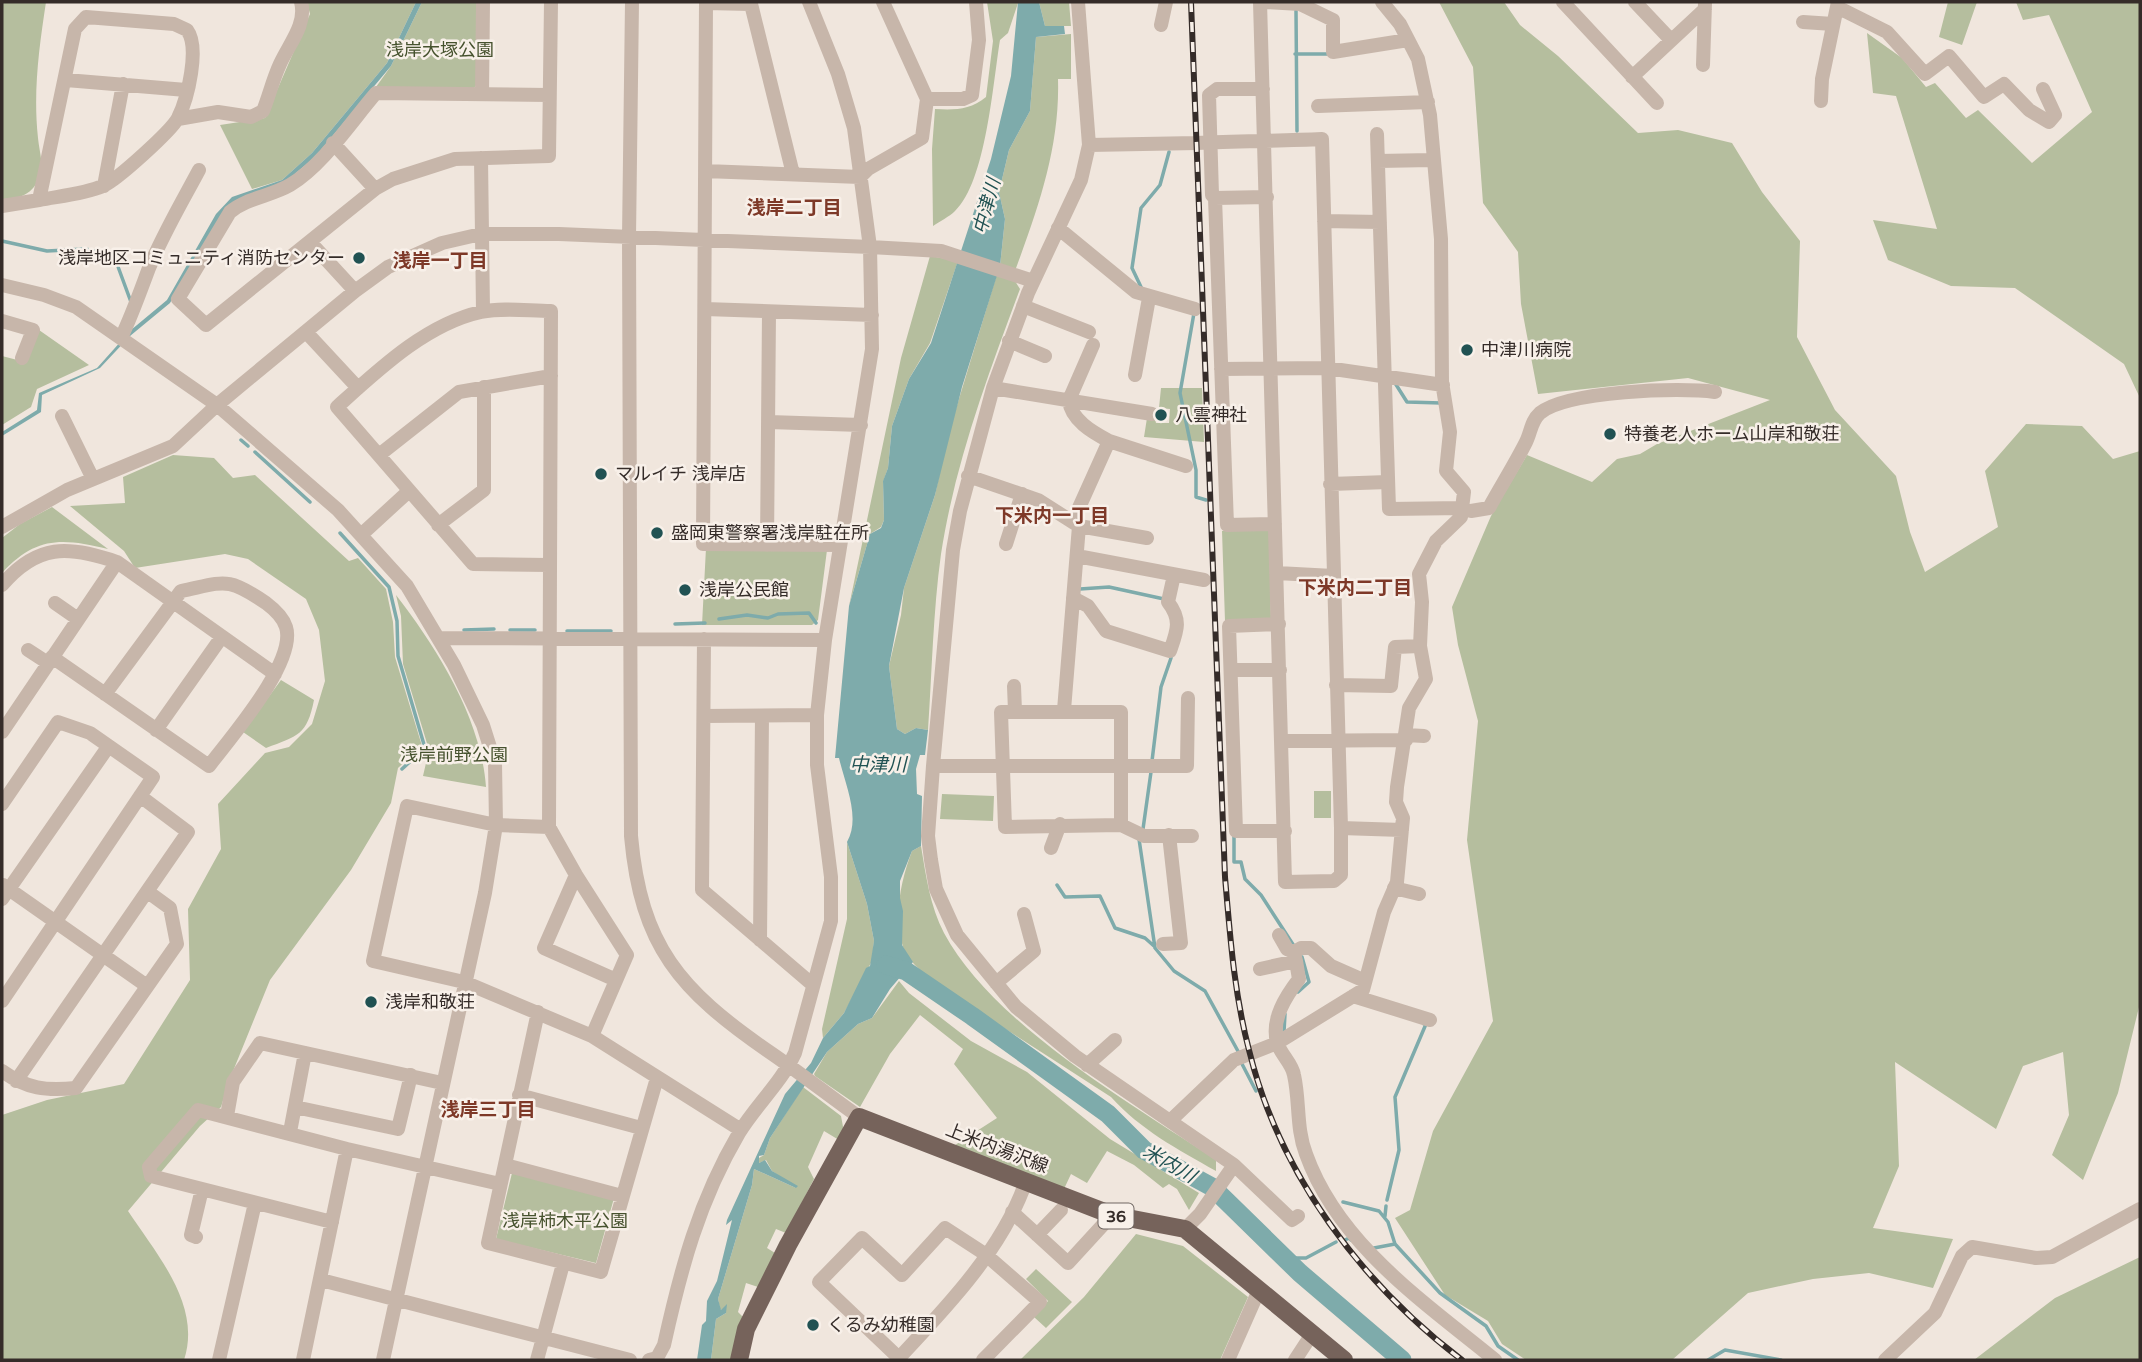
<svg xmlns="http://www.w3.org/2000/svg" width="2142" height="1362" viewBox="0 0 2142 1362" font-family="'Varela Round','Noto Sans JP',sans-serif">
  <rect width="100%" height="100%" fill="#f0e6dd"/>
  <path fill="#b5be9e" d="M2 2H46C39 48 33 92 38 138 39 149 44 166 40 176 33 194 21 199 2 199Z
    M307 2H416L387 63 312 153 282 180 252 189 220 125 265 118 310 14Z
    M422 2H478V83L474 88 376 87 391 66Z
    M987 2 1018 3 1008 33 1000 40C993 82 986 182 955 211 949 217 940 221 933 226L932 149 935 109C955 110 970 110 986 97L993 41Z
    M1039 2H1069L1071 26H1045Z
    M1439 2H1504L1520 25 1558 56 1638 133 1678 130 1732 143 1762 192 1800 241 1797 337 1835 410 1896 476 1910 532 1925 572 1998 527 1985 471 2026 424 2082 426 2113 459 2140 451V1003L2118 1093 2083 1180 2052 1155 2069 1115 2063 1052 2023 1066 1996 1129 1895 1062 1899 1166 1873 1228 1953 1239 1933 1288 1869 1273 1813 1279 1748 1293 1672 1360H1526L1502 1344 1488 1321 1445 1295 1395 1218 1410 1210 1433 1131 1493 1021 1467 840 1478 721 1458 645 1452 607 1491 516 1527 455 1592 482 1617 459 1640 454 1657 444 1770 400 1688 378 1538 394 1521 304 1518 252 1483 203 1473 67Z
    M1948 2H1977L1962 45 1939 37Z
    M2016 2H2140V398L2124 364 2015 288 1951 286 1888 260 1873 220 1937 229 1896 96 1873 93 1867 33 1902 58 1926 87 1935 83 1966 118 1978 110 2032 163 2092 112 2049 15 2023 20Z
    M1071 34V79H1058C1060 148 1038 208 1015 271L1000 266 1005 219 999 192 1009 150 1030 111 1036 37Z
    M930 256 958 261 930 343 909 379 892 426 888 468 883 482 884 520 881 527 870 534 849 606 901 358Z
    M997 274 1013 278 1020 289C988 375 955 463 941 554 933 612 932 672 928 730L916 728 905 734 897 729 889 666 901 615 904 588 935 495 948 435Z
    M39 330 89 365 37 389 31 407 2 425V356L25 362Z
    M1161 388H1202L1204 442 1144 437 1147 418 1155 419 1156 423H1169L1170 409 1159 408Z
    M173 455 214 458 233 478 255 475 349 561 358 558 386 589 393 622 395 657 422 746 398 768 391 803 351 870 270 980 229 1081 221 1107 200 1126 128 1211C157 1255 202 1305 184 1360H2V1115L47 1100 124 1084 190 980 188 909 221 849 218 804 265 753 289 747 312 724 325 681 319 630 306 599 248 559 225 554 135 568 124 551 70 506 125 503 123 477Z
    M52 507 108 549C62 538 36 536 2 573V538L20 524Z
    M1222 531H1269L1271 619 1225 621Z
    M706 548 827 550 818 620 812 625H702Z
    M396 595C437 648 481 718 486 787L423 776 429 750 403 664 401 616Z
    M281 680 314 700C307 735 298 736 266 748L243 732Z
    M1314 791H1331V818H1314Z
    M942 794 994 796 993 821 940 819Z
    M847 842 867 904 874 941 872 961 844 1013 823 1038 822 1029 847 919Z
    M921 846C926 876 930 906 944 933 994 1025 1130 1103 1216 1160V1171C1177 1149 1141 1130 1111 1097L931 981C922 971 907 960 903 947 893 916 901 880 912 851Z
    M899 981 909 993 971 1041 1027 1072 1110 1139 1199 1193 1189 1210 1177 1189 1169 1184 1163 1188 1134 1165 1107 1151 1087 1183 1071 1174 1064 1189 952 1147 997 1118 954 1064 963 1049 920 1015 890 1054 860 1107 815 1076 814 1074 827 1052 858 1024 872 1018Z
    M803 1087 841 1116 844 1132 839 1140 824 1131 808 1167 814 1179 786 1233 776 1229 767 1248 775 1253 758 1287 746 1283 738 1312 743 1317 732 1360H711L716 1319 726 1313 720 1309 718 1299 752 1185 754 1169 796 1188 772 1171 766 1160 759 1163V1158L764 1155 770 1138Z
    M512 1173 614 1198 596 1263 496 1239Z
    M1136 1234 1183 1246 1248 1297 1220 1360H1020L1084 1297Z
    M2140 1257V1360H1974L2055 1298Z
    M1036 1269 1072 1302 1046 1328 1034 1317 1048 1301 1026 1279Z"/>
  <path fill="#7eabab" d="M416 2H422L391 66 315 157 284 183 225 209 170 303 130 336 100 368 42 395 41 412 2 436V432L37 410 39 393 97 368 131 330 167 300 216 214 232 197 282 180 312 153 387 63Z
    M1018 2H1039L1045 26H1064L1065 34 1036 37 1030 111 1009 150 999 192 1005 219 1000 266 962 387 935 495 904 588 889 666 897 729 905 734 916 728 928 730 925 755H920L916 769 917 794 922 796 921 846 912 851 900 881V898L903 911 902 945 913 962 890 989 872 1018 858 1024 827 1052 770 1138 764 1155 759 1156V1163L765 1160 772 1171 798 1186 796 1188 754 1169 752 1185 718 1299 721 1310 727 1304 726 1313 716 1319 711 1360H697L702 1325 706 1321 707 1301 717 1281 732 1220 726 1225 727 1220 785 1094 811 1063 823 1038 844 1013 866 968 870 966 874 941 867 904 847 842C861 818 845 784 839 758H835L849 606 870 534 881 528 884 520 883 481 888 468 892 426 909 379 931 343 991 159 1011 76Z"/>
  <g fill="none" stroke-linecap="round" stroke-linejoin="round">
    <path stroke="#7eabab" stroke-width="3.5" d="M1296 11 1297 131
      M1295 54H1328
      M2 241 47 251 85 249 106 253 117 264 131 302
      M1141 287 1132 268 1141 208 1160 185 1169 152
      M1194 313 1180 393 1196 470V497L1206 500
      M1395 383 1407 402 1441 403
      M241 440 248 446
      M255 452 310 502
      M340 533 389 587 397 621 398 656 425 748 402 769
      M1080 589 1109 587 1164 599
      M719 619 747 615 768 618 778 614 809 613 816 623
      M675 624 705 623
      M464 630 494 629
      M510 630H535
      M567 631H611
      M1152 761 1161 687 1171 658
      M1143 829 1151 772
      M1234 836V862H1241L1245 879 1261 895 1294 946
      M1139 839 1155 948 1174 971 1205 991 1239 1053
      M1057 885 1065 897 1100 896 1115 928 1145 938 1154 946
      M1298 992 1309 982 1302 957
      M1284 1032 1285 1014
      M1241 1062 1256 1091
      M1387 1200 1399 1150 1395 1097 1426 1024H1424
      M1343 1202 1379 1211 1388 1222 1395 1244
      M1385 1216 1386 1206
      M1343 1241 1349 1238 1351 1240
      M1374 1248 1395 1244 1440 1293 1486 1326 1498 1346 1518 1360
      M1285 1258H1306L1336 1242
      M1708 1360 1725 1350 1781 1360"/>
    <path stroke="#7eabab" stroke-width="19" d="M886 965 906 971 972 1016 1108 1114 1144 1150 1212 1187 1300 1273 1402 1360"/>
    <path stroke="#c7b6aa" stroke-width="14" d="M632 2 629 237 631 836C641 947 680 990 768 1051 799 1072 828 1095 859 1117
      M706 2 703 544 840 545
      M1078 2 1089 145 1081 180 1028 293 993 388 960 511 953 550 933 766 928 836 931 860 936 889 957 935 1016 1007 1075 1056 1234 1165 1200 1214 1185 1229
      M1267 2 1300 4 1333 20V52L1408 40
      M1563 2 1657 103
      M1635 2 1670 39
      M706 3 751 4 793 174
      M1837 7 1887 32 1925 74 1949 56 1984 97 2004 84 2029 110 2049 122 2055 115 2043 89
      M86 17 174 24 187 30C200 47 188 98 178 118 171 131 117 180 103 186 84 194 60 196 39 200L75 29Z
      M1803 22 1833 24
      M1161 25 1166 2
      M1703 65 1705 3
      M1632 77 1705 9
      M66 80 186 90
      M1263 89H1217L1209 95 1212 195 1215 198 1227 525 1275 524
      M482 93 483 2
      M549 95 376 93C351 122 323 165 290 185 271 196 247 198 230 212L178 299 206 325 375 189 393 179 455 159 549 156 551 2
      M927 99H963L972 95 979 40 976 2
      M1821 101 1822 79 1838 2
      M1318 106 1428 102
      M178 119 218 112 251 117 263 111C269 96 273 79 280 64 289 44 307 24 301 2
      M1377 134 1389 509 1463 508 1471 511 1489 508C1501 486 1515 464 1526 442 1531 432 1531 421 1540 413 1567 391 1680 387 1715 392
      M333 143 375 189
      M1089 145 1197 143C1238 141 1280 141 1322 139L1341 828V875L1334 881 1285 882 1260 2
      M481 158 483 311
      M1378 161 1432 160
      M705 171 860 177 868 169 922 138 927 99 883 2
      M104 186 123 84
      M1215 198 1267 197
      M2 206 39 200
      M1324 221 1380 222
      M1058 228 1136 292 1195 309
      M310 242 355 291
      M2 285 44 295 76 307 217 405 338 510 407 586 454 665 483 725 495 763 496 825 485 893 383 1360
      M1023 306 1089 332
      M705 309 872 315
      M2 321 33 330 22 358
      M306 332 358 388
      M121 338C132 315 140 292 149 268 163 234 182 202 199 170
      M1009 341 1045 356
      M1221 369 1327 368 1443 385
      M1135 375 1149 298
      M993 388 1152 414
      M62 416 93 479
      M769 422 861 425
      M1109 441 1186 466
      M379 455 459 392 551 376
      M968 476 1038 500 1079 526 1147 538
      M1330 484 1388 482
      M1073 521 1109 441C1092 432 1071 420 1069 400L1093 345
      M438 525 484 490V387
      M2 527 67 490 173 446 217 405 355 291 388 267 442 243 481 234H559L870 247 941 251 1033 281
      M362 534 409 491
      M1006 544 1022 494
      M767 545 769 312
      M1077 556 1204 580
      M549 565 473 564 337 407C378 370 426 324 481 312 503 307 529 311 551 311L549 827 576 875 627 955 592 1036
      M1277 573 1333 576
      M2 585C37 544 68 545 117 562L275 674
      M1073 598 1088 606 1106 631 1170 651C1177 631 1182 620 1168 602L1174 575
      M55 603 78 619
      M1279 624 1229 626 1236 831H1285
      M438 638 825 640
      M704 639 702 890 813 985
      M28 650 48 663
      M52 657 209 766C230 738 297 662 286 627 283 617 274 609 266 603 227 576 225 582 181 591L105 694
      M1231 670H1280
      M1336 685 1391 686 1395 647 1420 646
      M1014 686 1015 711
      M1064 710 1079 526
      M704 716 817 715
      M156 730 221 638
      M2 732 117 562
      M1406 735 1424 736
      M1282 741 1406 740
      M933 766H1187L1188 698
      M2 804 58 722 90 733 153 777 2 1001
      M1121 825V712H1001L1005 827 1121 825 1144 836H1192
      M549 827 496 825 407 806 373 961 464 982 592 1036 741 1130
      M1341 828 1402 830
      M1051 848 1060 824
      M576 875 544 948 616 980
      M3 885 147 986
      M1394 888 1419 894
      M2 899 108 747
      M1279 935 1287 949 1294 952 1301 948H1311L1331 966 1365 981
      M760 940 762 716
      M1163 944 1181 943 1169 835
      M1296 961 1299 979C1286 996 1271 1019 1277 1042 1280 1054 1292 1063 1294 1075 1300 1102 1296 1128 1306 1154 1338 1244 1424 1302 1495 1360
      M1260 969 1296 961 1294 953
      M996 983 1034 951 1024 914
      M1353 996 1430 1020
      M538 1012 488 1243 601 1272 657 1078
      M1087 1065 1115 1040
      M2 1071C27 1089 46 1091 76 1088L177 944 170 908 148 892
      M16 1081 188 832 140 796
      M519 1095 641 1128
      M295 1107 398 1129 411 1075
      M227 1116 233 1082 260 1043 442 1083
      M1170 1121 1234 1060 1277 1043 1363 990 1384 912 1397 882 1403 818 1396 802 1397 787 1409 708 1426 679 1420 646 1422 602 1419 574 1436 541 1461 517 1464 492 1446 471 1450 432 1442 382 1441 239 1430 115 1418 59 1400 24 1382 2
      M290 1132 305 1053
      M505 1165 622 1196
      M1234 1165 1292 1220 1298 1216
      M1012 1212 1068 1263 1112 1215
      M332 1222 151 1176 149 1167 198 1110 347 1149 500 1184
      M1037 1235 1061 1210
      M196 1237 191 1235 202 1189
      M321 1280 630 1360
      M899 1358 819 1282 862 1238 902 1275 945 1228 985 1254 1040 1302 983 1360
      M219 1360 255 1203
      M303 1360 347 1149
      M537 1360 563 1264
      M649 1360 657 1358 664 1345C681 1268 699 1201 739 1133 756 1105 781 1083 795 1053L831 921V877L817 765V715L825 640 872 349 870 247 854 128 838 74 809 2
      M897 1360C945 1309 1003 1249 1026 1181
      M1228 1360 1259 1290
      M1295 1360 1312 1334
      M1885 1360 1935 1313 1962 1256 1972 1247 2036 1258 2052 1257 2140 1209"/>
    <path stroke="#76635b" stroke-width="18" d="M739 1360 746 1329 788 1245 859 1117 1112 1215 1185 1229 1344 1360"/>
    <g stroke="#352c29" stroke-width="6">
      <path id="rail" d="M1191 2 1225 877C1230 935 1234 993 1249 1050 1279 1174 1362 1284 1462 1360"/>
    </g>
    <use href="#rail" stroke="#f8f0e9" stroke-width="3.5" stroke-dasharray="10" stroke-linecap="butt"/>
  </g>
  <g fill="#215253" stroke="#f8f0e9" stroke-width="2.5">
    <circle cx="359" cy="258" r="7"/>
    <circle cx="1467" cy="350" r="7"/>
    <circle cx="1161" cy="415" r="7"/>
    <circle cx="1610" cy="434" r="7"/>
    <circle cx="601" cy="474" r="7"/>
    <circle cx="657" cy="533" r="7"/>
    <circle cx="685" cy="590" r="7"/>
    <circle cx="371" cy="1002" r="7"/>
    <circle cx="813" cy="1325" r="7"/>
  </g>
  <g text-anchor="middle" stroke-width="5" stroke-linejoin="round" paint-order="stroke">
    <rect fill="#f8f0e9" stroke="#706763" stroke-width="2" x="1098.5" y="1203.5" width="35" height="25" rx="5"/>
    <g font-size="16" font-weight="bold" fill="#352c29">
      <text x="1116" y="1222">36</text>
    </g>
    <g font-size="18" fill="#46522e" stroke="#f8f0e9">
      <text x="440" y="56">浅岸大塚公園</text>
      <text x="454" y="761">浅岸前野公園</text>
      <text x="565" y="1227">浅岸柿木平公園</text>
    </g>
    <g font-size="18" fill="#352c29" stroke="#f8f0e9" text-anchor="start">
      <text x="345" y="264" text-anchor="end">浅岸地区コミュニティ消防センター</text>
      <text x="1481" y="356">中津川病院</text>
      <text x="1175" y="421">八雲神社</text>
      <text x="1624" y="440">特養老人ホーム山岸和敬荘</text>
      <text x="615" y="480">マルイチ 浅岸店</text>
      <text x="671" y="539">盛岡東警察署浅岸駐在所</text>
      <text x="699" y="596">浅岸公民館</text>
      <text x="385" y="1008">浅岸和敬荘</text>
      <text x="827" y="1331">くるみ幼稚園</text>
    </g>
    <g font-size="18" fill="#352c29" stroke="#f8f0e9">
      <text transform="translate(997 1148) rotate(21)" y="6">上米内湯沢線</text>
    </g>
    <g font-size="19" font-style="italic" fill="#215253" stroke="#f8f0e9">
      <text transform="translate(986 206) rotate(-75)" y="7">中津川</text>
      <text x="878" y="771">中津川</text>
      <text transform="translate(1170 1163) rotate(30)" y="7">米内川</text>
    </g>
    <g font-size="19" font-weight="bold" fill="#7e3928" stroke="#f8f0e9">
      <text x="794" y="214">浅岸二丁目</text>
      <text x="440" y="267">浅岸一丁目</text>
      <text x="1052" y="522">下米内一丁目</text>
      <text x="1355" y="594">下米内二丁目</text>
      <text x="488" y="1116">浅岸三丁目</text>
    </g>
  </g>
  <rect width="2142" height="1362" fill="none" stroke="#352c29" stroke-width="7"/>
</svg>
